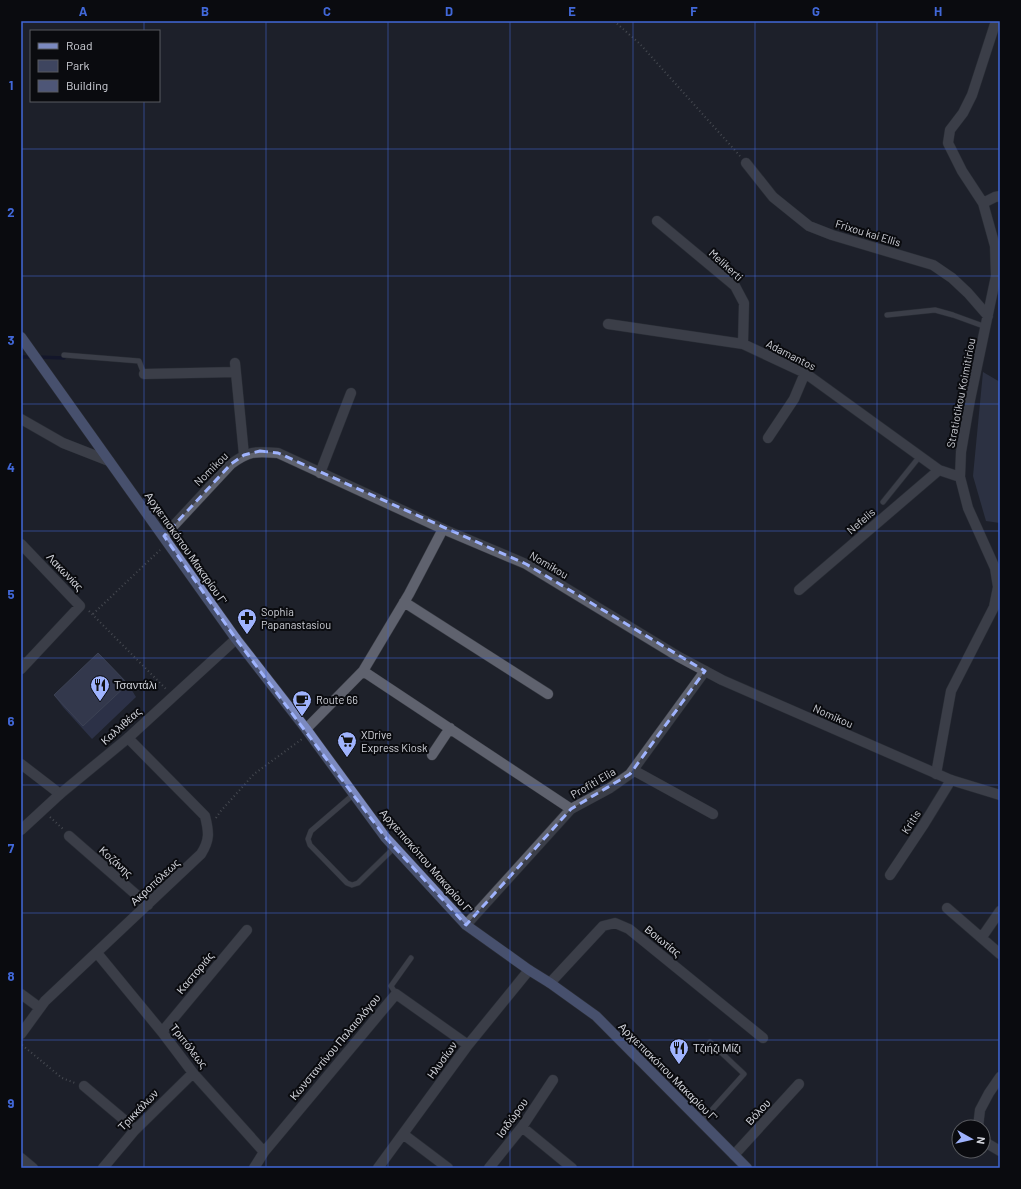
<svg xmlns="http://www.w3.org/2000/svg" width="1021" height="1189" viewBox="0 0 1021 1189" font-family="Barlow,sans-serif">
  <rect width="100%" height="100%" fill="#1e212a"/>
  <path fill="#3e455f" d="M983 372 1000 382V523L986 521 973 476Z"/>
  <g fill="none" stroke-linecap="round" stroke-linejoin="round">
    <path stroke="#070a2c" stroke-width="3.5" d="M21 357H32
      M38 357 64 358"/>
    <g stroke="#383b43" stroke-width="6">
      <path id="lane" d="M887 315 935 310 953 315 986 327
        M64 355 139 361 144 374
        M883 502 920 456
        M354 794 311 831 308 839 310 845 347 883 352 885 358 883 395 847
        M396 994 391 986 411 958
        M701 1122 744 1074 710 1042"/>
    </g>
    <g stroke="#383b43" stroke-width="11">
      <path id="street" d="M746 163 773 197 809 226 832 235 933 265 952 278 968 293 988 316
        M983 203 995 197 1000 196
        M657 221 735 286 744 303 743 344
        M608 324 743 344 805 373 939 470 960 477
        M235 363 244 455
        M144 374 236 372
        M21 419 63 443 109 461
        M768 438 794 399 805 373
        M320 473 351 393
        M21 544 80 606 21 669
        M799 590 939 470
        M404 602 548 694
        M363 671 571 809
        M306 729 363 671 409 594 443 529
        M432 755 450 728
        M21 764 60 794
        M633 770 713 814
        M936 774 951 691 994 607 998 587 995 568 968 508 960 477 961 452 970 400 996 276 995 246 983 203 962 171 948 143 950 130 963 113 972 95 996 21
        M69 836 148 905
        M890 875 924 824 951 780
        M947 908 1000 954
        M466 925 571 809 610 788 630 774 705 671
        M982 937 1000 911
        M97 953 162 1032 193 1073 264 1152
        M550 983 603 926 615 923 629 929 763 1038
        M21 994 40 1008
        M162 1032 247 930
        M21 1034 45 1001 201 854C210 840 209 832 205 816L128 738
        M84 1086 135 1129
        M522 1127 572 1168
        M978 1127 980 1110 989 1093 1000 1077
        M403 1134 448 1168
        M983 1141 1000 1151
        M734 1155 799 1084
        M21 1158 33 1168
        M103 1168 134 1131 193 1073
        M254 1168 264 1152 396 994 468 1045
        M378 1168 468 1045 529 970
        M489 1168 522 1127 553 1080"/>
    </g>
    <g stroke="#383b43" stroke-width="11">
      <path id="secondary" d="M164 536 231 464C249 451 255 451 278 453L443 529 526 564 679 657 722 680 951 780 1000 795
        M21 830 60 794 128 738 236 639"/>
    </g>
    <g stroke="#383b43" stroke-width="11">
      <path id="primary" d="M21 337 236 639 306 729 385 837 466 925 529 970 550 983 596 1016 747 1168"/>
    </g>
    <path stroke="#777981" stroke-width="2" stroke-dasharray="1 3" stroke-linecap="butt" d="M614 21 640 44 740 156
      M89 611 166 689
      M93 614 160 550
      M50 817 63 829
      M216 818 220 812 254 774 302 739
      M22 1045 62 1078 75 1083"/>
    <use href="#lane" stroke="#5f626e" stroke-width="5"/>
    <use href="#street" stroke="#5f626e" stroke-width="10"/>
    <use href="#secondary" stroke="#5f626e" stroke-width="10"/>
    <use href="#primary" stroke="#7b89bf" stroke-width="10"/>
  </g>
  <path fill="#3e466b" d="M128 684 136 697 92 739 63 707 54 695Z"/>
  <path fill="#4e5677" stroke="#626986" d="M98 653 128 684 83 726 54 695Z"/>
  <path d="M0 0H1021V1189H0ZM260 451 278 453 526 564 705 671 630 774 571 809 466 925 385 837 236 639 164 536 231 464 244 455Z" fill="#1e212a" fill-opacity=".55" fill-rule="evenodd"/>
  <path fill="none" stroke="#9fb3fd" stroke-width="3" stroke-dasharray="8 5" stroke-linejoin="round" d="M260 451 278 453 526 564 705 671 630 774 571 809 466 925 385 837 236 639 164 536 231 464 244 455Z"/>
  <path fill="none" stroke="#4168d8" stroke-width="1" stroke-opacity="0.55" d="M144 21V31M266 21V1168M388 21V1168M510 21V1168M633 21V1168M755 21V1168M877 21V1168M144 101V1168M21 149H1000M21 276H1000M21 404H1000M21 531H1000M21 658H1000M21 785H1000M21 913H1000M21 1040H1000"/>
  <defs>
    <g id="pharmacy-pin" transform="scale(1)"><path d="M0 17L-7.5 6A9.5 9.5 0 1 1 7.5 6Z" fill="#9fb3fd" stroke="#0a0b0f"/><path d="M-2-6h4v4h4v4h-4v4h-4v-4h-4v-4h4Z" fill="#111"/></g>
    <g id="restaurant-pin" transform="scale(1)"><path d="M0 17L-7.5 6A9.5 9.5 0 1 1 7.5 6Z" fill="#9fb3fd" stroke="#0a0b0f"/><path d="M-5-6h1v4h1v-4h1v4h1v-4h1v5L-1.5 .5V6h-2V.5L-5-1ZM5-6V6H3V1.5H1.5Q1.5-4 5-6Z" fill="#111"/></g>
    <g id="cafe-pin" transform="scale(1)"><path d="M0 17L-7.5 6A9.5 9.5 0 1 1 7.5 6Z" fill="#9fb3fd" stroke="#0a0b0f"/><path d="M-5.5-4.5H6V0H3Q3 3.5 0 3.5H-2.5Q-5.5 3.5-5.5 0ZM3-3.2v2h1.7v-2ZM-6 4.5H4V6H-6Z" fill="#111"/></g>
    <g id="supermarket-pin" transform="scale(1)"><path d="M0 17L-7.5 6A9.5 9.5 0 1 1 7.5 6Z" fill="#9fb3fd" stroke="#0a0b0f"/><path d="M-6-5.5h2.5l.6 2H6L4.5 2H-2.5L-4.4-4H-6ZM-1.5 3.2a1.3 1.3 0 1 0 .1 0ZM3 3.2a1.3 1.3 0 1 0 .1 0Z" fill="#111"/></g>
  </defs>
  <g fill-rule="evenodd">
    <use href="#pharmacy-pin" x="247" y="618"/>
    <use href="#restaurant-pin" x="100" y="685"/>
    <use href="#cafe-pin" x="302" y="700"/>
    <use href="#supermarket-pin" x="347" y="741"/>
    <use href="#restaurant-pin" x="679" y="1048"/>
  </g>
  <g text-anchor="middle" stroke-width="4" stroke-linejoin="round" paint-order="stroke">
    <g font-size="11" fill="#d0d2d9" stroke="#0a0b0f">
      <text transform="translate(868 233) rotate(17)" y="4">Frixou kai Ellis</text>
      <text transform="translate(726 265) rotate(42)" y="4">Melikerti</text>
      <text transform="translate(791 355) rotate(27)" y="4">Adamantos</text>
      <text transform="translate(961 393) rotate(-79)" y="4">Stratiotikou Koimitiriou</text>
      <text transform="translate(211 469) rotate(-45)" y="4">Nomikou</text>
      <text transform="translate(861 521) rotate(-41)" y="4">Nefelis</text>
      <text transform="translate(186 548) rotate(55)" y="4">Αρχιεπισκόπου Μακαρίου Γ'</text>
      <text transform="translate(549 565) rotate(30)" y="4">Nomikou</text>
      <text transform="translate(65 572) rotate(46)" y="4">Λακωνίας</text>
      <text transform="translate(833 716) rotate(24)" y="4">Nomikou</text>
      <text transform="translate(121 726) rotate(-42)" y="4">Καλλιθέας</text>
      <text transform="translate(593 783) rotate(-30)" y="4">Profiti Elia</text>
      <text transform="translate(911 822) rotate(-57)" y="4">Kritis</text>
      <text transform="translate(426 861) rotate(49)" y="4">Αρχιεπισκόπου Μακαρίου Γ'</text>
      <text transform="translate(116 862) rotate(42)" y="4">Κοζάνης</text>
      <text transform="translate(155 882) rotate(-43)" y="4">Ακροπόλεως</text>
      <text transform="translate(663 941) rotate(39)" y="4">Βοιωτίας</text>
      <text transform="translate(195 973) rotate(-50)" y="4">Καστοριάς</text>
      <text transform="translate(189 1046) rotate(52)" y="4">Τριπόλεως</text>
      <text transform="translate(335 1047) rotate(-50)" y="4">Κωνσταντίνου Παλαιολόγου</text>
      <text transform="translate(442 1060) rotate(-54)" y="4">Ηλυσίων</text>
      <text transform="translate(668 1072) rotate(45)" y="4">Αρχιεπισκόπου Μακαρίου Γ'</text>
      <text transform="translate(138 1110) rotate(-46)" y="4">Τρικκάλων</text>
      <text transform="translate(758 1112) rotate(-47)" y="4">Βόλου</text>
      <text transform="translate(512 1118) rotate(-54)" y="4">Ισιδώρου</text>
    </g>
    <g font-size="11" fill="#d0d2d9" stroke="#0a0b0f" text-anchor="start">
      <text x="261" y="616">Sophia<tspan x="261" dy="13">Papanastasiou</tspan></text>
      <text x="114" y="689">Τσαντάλι</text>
      <text x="316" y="704">Route 66</text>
      <text x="361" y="739">XDrive<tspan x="361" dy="13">Express Kiosk</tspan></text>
      <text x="693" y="1052">Τζιήζι Μίζι</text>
    </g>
  </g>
  <rect width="1021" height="1189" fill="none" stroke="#0a0b0f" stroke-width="44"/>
  <rect x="30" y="30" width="130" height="72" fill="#0a0b0f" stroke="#595b60"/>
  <rect x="38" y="43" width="20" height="6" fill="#7b89bf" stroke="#595b60"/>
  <text x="66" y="50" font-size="12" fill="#d0d2d9">Road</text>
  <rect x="38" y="60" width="20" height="12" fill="#3e455f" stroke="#595b60"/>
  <text x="66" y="70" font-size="12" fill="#d0d2d9">Park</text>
  <rect x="38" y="80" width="20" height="12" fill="#4e5677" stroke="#595b60"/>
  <text x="66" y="90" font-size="12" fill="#d0d2d9">Building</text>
  <g transform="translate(971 1139) rotate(98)"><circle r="19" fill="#0a0b0f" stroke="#595b60"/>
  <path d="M0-3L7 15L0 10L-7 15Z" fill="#9fb3fd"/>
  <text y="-6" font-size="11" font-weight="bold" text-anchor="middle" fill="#d0d2d9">N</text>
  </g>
  <rect x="22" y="22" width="977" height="1145" fill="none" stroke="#4168d8" stroke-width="1.5"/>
  <g font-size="13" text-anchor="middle" font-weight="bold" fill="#4168d8">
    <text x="83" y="16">A</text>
    <text x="205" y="16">B</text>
    <text x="327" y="16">C</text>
    <text x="449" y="16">D</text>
    <text x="572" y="16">E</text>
    <text x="694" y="16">F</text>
    <text x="816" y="16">G</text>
    <text x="938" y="16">H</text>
    <text x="11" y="90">1</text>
    <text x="11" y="217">2</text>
    <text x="11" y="345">3</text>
    <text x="11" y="472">4</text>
    <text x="11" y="599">5</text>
    <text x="11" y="726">6</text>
    <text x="11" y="853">7</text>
    <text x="11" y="981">8</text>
    <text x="11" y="1108">9</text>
  </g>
</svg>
